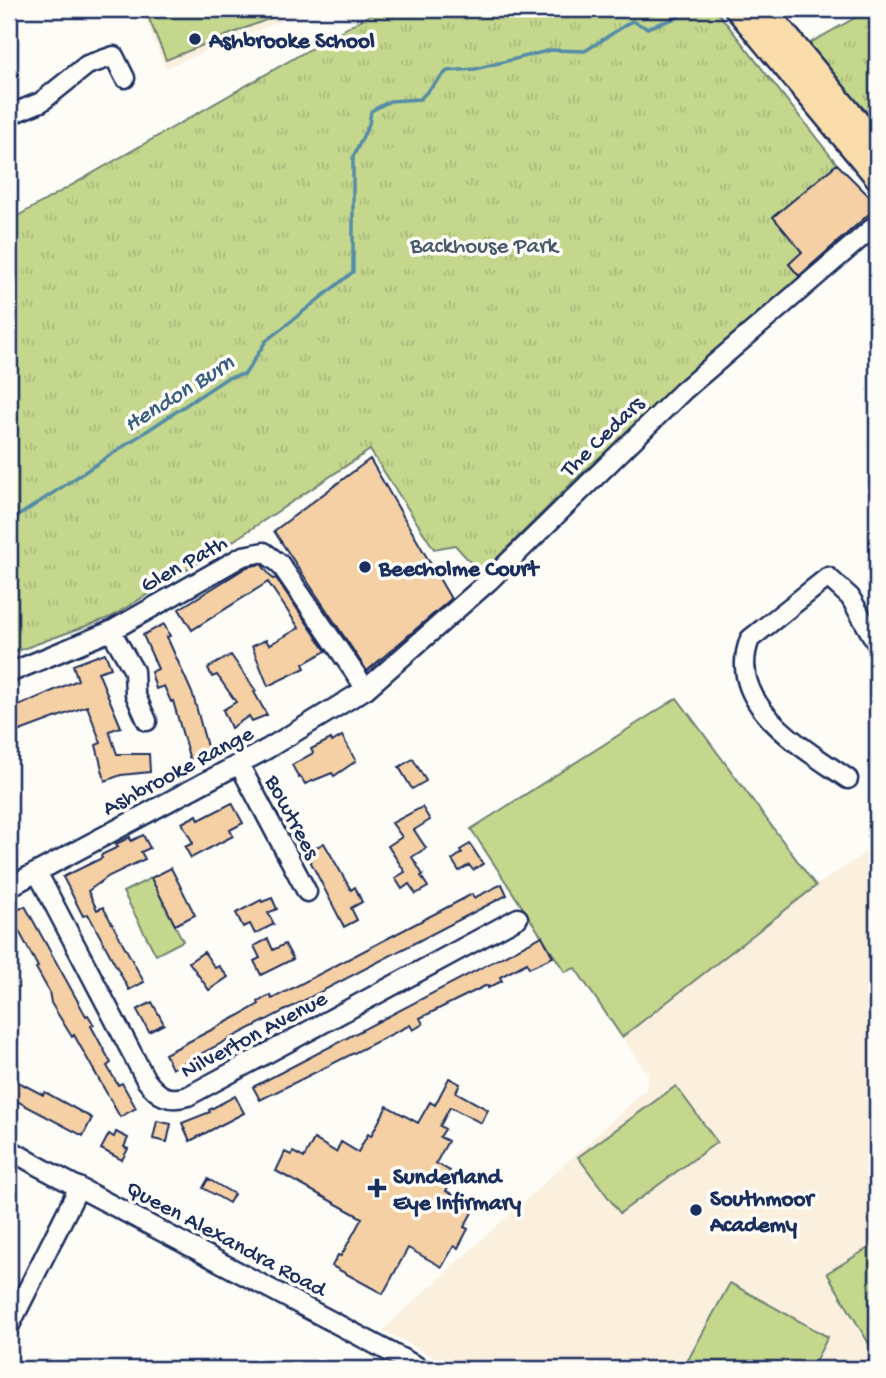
<svg xmlns="http://www.w3.org/2000/svg" width="886" height="1378" viewBox="0 0 886 1378" font-family="'Gochi Hand',sans-serif">
  <defs>
    <pattern id="park-tufts" width="24" height="20" patternUnits="userSpaceOnUse" patternTransform="scale(1.75)"><rect width="24" height="20" fill="#c4d78c"/><path d="M3 7l-1-3M5 7V3M7 7l1-3M15 17l-1-3M17 17v-4M19 17l1-3" fill="none" stroke="#a8b97b"/></pattern>
  </defs>
  <rect width="100%" height="100%" fill="#fdfcf7"/>
  <filter id="ink" filterUnits="userSpaceOnUse"><feTurbulence type="fractalNoise" baseFrequency=".0143" numOctaves="2"/><feDisplacementMap in="SourceGraphic" scale="14" xChannelSelector="R" yChannelSelector="G"/><feConvolveMatrix kernelMatrix="1 2 1 2 8 2 1 2 1" color-interpolation-filters="sRGB"/></filter>
  <g filter="url(#ink)">
    <path fill="#fbefde" d="M141 9H310L165 68Z
      M877 845V1369H457L383 1330 646 1090 648 1074 622 1037 816 886Z"/>
    <path fill="#c4d78c" stroke="#708375" stroke-width="2" d="M145 9H293L166 60Z
      M677 698 816 886 622 1037 575 968 565 972 471 829Z
      M151 878 183 941 156 955 123 892Z
      M676 1086 717 1142 620 1213 578 1157Z
      M877 1243V1357L827 1273Z
      M730 1283 828 1337 811 1369H683Z"/>
    <path fill="url(#park-tufts)" stroke="#708375" stroke-width="2" d="M380 9H715L837 164 774 217 802 252 789 264 802 279 581 474 481 574 455 545 434 549 370 450 227 545 111 617 9 654V221Z
      M871 9H877V114L873 118 803 47Z"/>
    <g fill="none" stroke-linecap="round" stroke-linejoin="round">
      <path stroke="#558ca7" stroke-width="3.5" d="M9 522 227 378 245 374 266 341 353 272V157L369 124 371 111 390 101 420 99 447 71 475 69 551 50 585 51 632 21 647 28 679 17"/>
    </g>
    <path fill="#f5d0a5" stroke="#1b2f5e" stroke-width="2" d="M837 164 877 204V207L799 276 789 264 802 252 773 217Z
      M370 459 451 599 367 671 274 531Z
      M261 564 273 579 276 578 326 651 303 664 305 668 268 686 252 646 266 640 269 645 299 628 268 582 192 630 179 609 247 567Z
      M164 624 170 636 167 637 193 695 209 754 190 760 173 701 171 702 164 686 156 689 151 672 158 669 143 635Z
      M105 653 111 668 98 672 121 727 109 731 117 754H149L150 772 121 775 105 781 96 745 101 743 87 706 9 735V710L78 680 73 665Z
      M231 655 256 691 254 692 267 715 252 721 249 716 231 728 223 710 236 702 217 675 212 677 208 668Z
      M342 736 356 761 334 776 332 773 305 784 301 777 299 778 292 765 313 753 311 749 331 739 332 742Z
      M413 759 426 781 412 789 399 767Z
      M232 803 243 823 230 830 233 836 191 858 185 847 193 843 182 823 197 815 199 820Z
      M422 807 430 820 414 830 426 848 412 857 423 875 421 876 428 887 416 894 409 884 402 889 395 878 405 872 388 846 402 837 392 823Z
      M143 835 150 848 141 852 145 859 109 876 88 891 97 910 103 907 144 982 129 990 88 914 83 916 63 877 102 858 101 855 118 847 116 844 130 837 131 841Z
      M324 843 351 890 355 887 362 902 351 908 357 920 344 927 306 853Z
      M470 844 483 864 473 870 469 865 459 871 452 860 462 853 460 850Z
      M171 868 195 915 175 925 151 878Z
      M502 884 507 895 172 1069 165 1054 240 1015 259 1004 258 1002 270 995 272 999 461 900 472 894 474 898Z
      M272 898 277 909 268 913 274 924 255 934 250 924 243 927 236 913 261 900 262 902Z
      M25 906 86 1016 88 1015 94 1025 91 1026 111 1063 107 1066 118 1085 122 1083 136 1108 120 1117 74 1035 72 1037 51 1003 49 991 36 968 38 967 10 914Z
      M542 936 553 957 529 968 527 963 500 977 502 981 488 988 487 985 420 1018 423 1024 413 1030 410 1025 260 1100 253 1087Z
      M268 939 273 950 285 944 293 959 261 975 254 961 260 958 254 946Z
      M204 952 215 968 219 966 228 977 209 990 189 962Z
      M152 1002 164 1024 149 1032 137 1010Z
      M9 1077 43 1095 45 1092 92 1118 83 1136 9 1097Z
      M449 1078 460 1084 456 1092 488 1110 481 1123 450 1107 440 1126 445 1129 440 1137 448 1141 436 1163 450 1171 444 1182 449 1185 446 1191 475 1207 464 1227 468 1229 458 1248 454 1246 442 1267 408 1248 383 1294 332 1266 338 1255 341 1256 362 1218 276 1171 285 1152 291 1155 293 1152 304 1158 314 1139 336 1152 341 1142 358 1152 368 1134 371 1136 387 1106 418 1123 430 1102 435 1105Z
      M235 1096 244 1113 190 1141 182 1123 210 1112 209 1110Z
      M157 1121 171 1124 167 1142 153 1139Z
      M116 1132 128 1138 124 1147 128 1149 122 1160 101 1149 109 1134 114 1137Z
      M208 1179 234 1194 229 1203 203 1188Z"/>
    <g fill="none" stroke-linecap="round" stroke-linejoin="round">
      <g stroke="#1b2f5e" stroke-width="23">
        <path id="minor" d="M9 115 41 102 87 65 114 56 125 78
          M111 631 134 671 135 694 147 721
          M9 673 111 631 243 556 264 552 280 564 366 689
          M239 764 307 892
          M848 779C804 748 724 704 750 639L828 577 850 597 877 644
          M37 872 146 1080C158 1096 168 1102 188 1096L518 918
          M9 887 267 749 366 689 489 581 683 391 877 224
          M9 1149 38 1166 422 1369
          M9 1327 79 1187"/>
      </g>
      <g stroke="#1b2f5e" stroke-width="28">
        <path id="major" d="M737 9 877 177
          M764 9 877 146"/>
      </g>
      <use href="#minor" stroke="#fdfcf7" stroke-width="18"/>
      <use href="#major" stroke="#fbddab" stroke-width="23"/>
    </g>
  </g>
  <g fill="#1b2f5e" stroke="#fdfcf7" stroke-width="2.5">
    <circle cx="195" cy="39" r="7"/>
    <circle cx="365" cy="567" r="7"/>
    <path d="M373.5 1177.5h7v7h7v7h-7v7h-7v-7h-7v-7h7z"/>
    <circle cx="696" cy="1210" r="7"/>
  </g>
  <g text-anchor="middle" stroke-width="7" stroke-linejoin="round" paint-order="stroke">
    <g font-size="23" font-weight="bold" fill="#1b2f5e" stroke="#fdfcf7" text-anchor="start">
      <text x="209" y="47">Ashbrooke School</text>
      <text x="379" y="575">Beecholme Court</text>
      <text x="393" y="1183">Sunderland<tspan x="393" dy="26">Eye Infirmary</tspan></text>
      <text x="710" y="1205">Southmoor<tspan x="710" dy="26">Academy</tspan></text>
    </g>
    <g font-size="23" fill="#45596a" stroke="#fdfcf7">
      <text x="484" y="252">Backhouse Park</text>
    </g>
    <g font-size="23" fill="#1b2f5e" stroke="#fdfcf7">
      <text transform="translate(601 435) rotate(-44)" y="8">The Cedars</text>
      <text transform="translate(183 562) rotate(-29)" y="8">Glen Path</text>
      <text transform="translate(177 769) rotate(-28)" y="8">Ashbrooke Range</text>
      <text transform="translate(294 816) rotate(62)" y="8">Bowtrees</text>
      <text transform="translate(253 1033) rotate(-28)" y="8">Nilverton Avenue</text>
      <text transform="translate(227 1237) rotate(28)" y="8">Queen Alexandra Road</text>
    </g>
    <g font-size="24" font-style="italic" fill="#385e82" stroke="#fdfcf7">
      <text transform="translate(178 392) rotate(-32)" y="8">Hendon Burn</text>
    </g>
  </g>
  <rect width="886" height="1378" fill="none" stroke="#fdfcf7" stroke-width="35"/>
  <rect x="18" y="18" width="851" height="1343" fill="none" stroke="#1b2f5e" stroke-width="2.5" filter="url(#ink)"/>
</svg>
